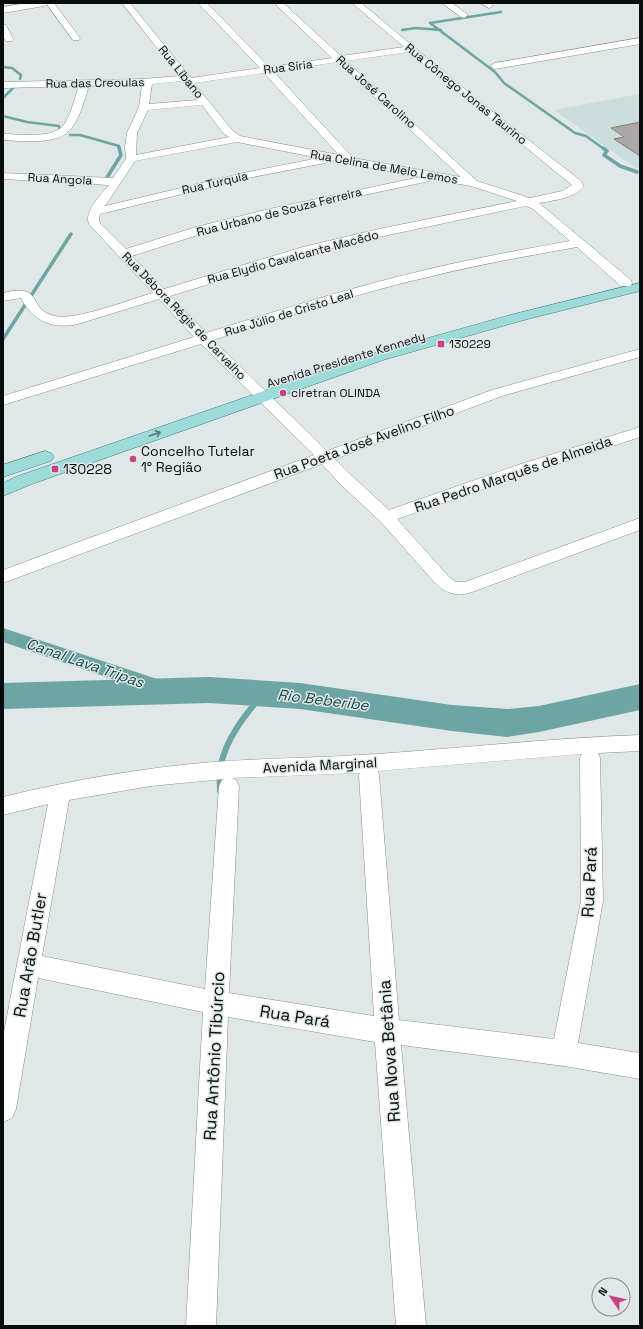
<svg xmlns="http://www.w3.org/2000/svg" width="643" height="1329" viewBox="0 0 643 1329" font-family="'Space Grotesk',sans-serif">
  <rect width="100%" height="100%" fill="#dfe7e7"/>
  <path fill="#cdd" d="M640 94V171L554 110Z"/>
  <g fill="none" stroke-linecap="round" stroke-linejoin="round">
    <path stroke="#6ca5a4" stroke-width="2.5" d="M430 23 495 72 504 83 575 133 586 136 604 149
      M430 23 501 12
      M402 30 416 28 441 30
      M3 67 12 68 21 75 20 79
      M3 98 16 85
      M3 116 27 122 59 126 60 131
      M70 135H80L119 146 120 149"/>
    <path stroke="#6ca5a4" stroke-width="3.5" d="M603 148 607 151 604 155 620 166 637 172
      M106 179 121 155 119 148
      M3 339 71 234"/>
    <path stroke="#6ca5a4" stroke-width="6" d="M220 791C220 784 219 776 220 769 225 740 244 716 263 694"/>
    <path fill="#6ca5a4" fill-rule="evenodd" d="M3 628 175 685 178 690 175 695 168 698 3 642Z"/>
    <path fill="#6ca5a4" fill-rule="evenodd" d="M209 677 300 683 452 705 507 709 539 706 640 684V710L539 732 507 737 452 731 300 709 209 703 3 709V683Z"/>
  </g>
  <path fill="#ada6a9" stroke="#847e80" d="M640 122V156L614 139 624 137 611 128Z"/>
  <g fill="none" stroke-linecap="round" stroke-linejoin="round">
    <g stroke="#878e8e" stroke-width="1">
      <path id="street" d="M46 3H54L80 38 79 40H73Z
        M122 3H130L191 78 260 68 198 3H207L269 67 332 58 274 3H283L341 56 404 47 352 3H361L479 101 581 181 584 186C574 199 554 200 539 203L631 280 632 283 631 286H621L577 247C527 256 477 265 428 277 355 294 284 317 213 340L327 451 492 390 640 349V357L502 396 335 459 352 476 389 510 521 464 640 427V437L533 472 397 519 449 577 456 582H465L640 518V530L472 592C458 597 448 594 437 585L380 521 340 484 322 464 3 583V570L314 455 201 344 3 405V396L194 337 159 299 78 324C52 330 32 320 21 298L3 301V293C45 282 26 310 55 316 76 321 130 299 153 293L89 224C84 211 101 195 109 185L3 179V173L113 178 126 159 125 147 127 133 139 107 142 85 89 86C84 100 80 120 69 131 56 145 20 141 3 140V134C18 134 52 139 63 126 71 116 74 99 79 86L3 88V82L143 79 179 76ZM409 52 572 185 562 191 530 198 477 181 346 61ZM337 62 461 177 353 158 274 72ZM264 73 339 155 240 136 231 129 194 83ZM183 81 197 100 149 104 152 84ZM202 105 223 133 229 137 136 155 137 133 148 110ZM237 142 319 158 248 172 105 206 135 161ZM330 160 420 177 265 210 196 227 126 249 100 223 99 219 100 214 248 178 325 163ZM430 179 471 186 517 201 379 229 303 247 164 289 132 256 204 233 266 216 425 182 429 181ZM526 206 533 209 570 241C520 250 470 259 421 271 349 288 277 311 206 333L170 296 311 253 379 237Z
        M442 3H452L468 15 464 18 461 17Z
        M480 3H490L493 6 489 8Z
        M3 24 6 25 13 39 12 41H6C2 36 3 31 3 24Z
        M640 38V44L495 69 490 66 495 63Z
        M640 735V751L598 753 600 758 603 901 578 1043 640 1053V1079L564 1066 401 1045 426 1326H396L375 1042 228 1017 216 1326H186L203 1012 38 978 16 1109 12 1118 3 1122V1037L48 804 3 815V797C72 780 142 768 213 762 267 758 322 758 377 754 464 748 552 738 640 735ZM582 754 580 758 581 901 554 1039 399 1020 379 775 378 771ZM360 773 359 775 374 1016 229 993 239 786 236 780 232 778ZM224 779 222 780 219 786 205 989 42 956 69 800 151 786Z"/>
    </g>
    <g stroke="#878e8e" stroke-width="1">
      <path id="secondary" d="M27 3H49L44 6 3 13V7Z"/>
    </g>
    <g stroke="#3f8282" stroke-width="1">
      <path id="primary" d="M640 283V291L524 320 383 360 32 484 3 496V483L18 476 371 354 514 314Z
        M45 451 51 453 54 457 51 461 3 477V465Z"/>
    </g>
    <use href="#street" fill="#fff" fill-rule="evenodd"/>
    <use href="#secondary" fill="#fff" fill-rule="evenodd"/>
    <use href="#primary" fill="#9ddada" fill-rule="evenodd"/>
  </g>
  <defs><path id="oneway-shaft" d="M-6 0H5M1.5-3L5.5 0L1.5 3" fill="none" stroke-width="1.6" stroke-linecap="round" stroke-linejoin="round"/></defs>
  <use stroke="#5a7d7d" href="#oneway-shaft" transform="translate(155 434) rotate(-19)"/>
  <g fill="#c74183" stroke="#dfe7e7" stroke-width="1.5">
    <rect x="437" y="340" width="8" height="8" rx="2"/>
    <circle cx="283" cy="393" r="4"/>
    <circle cx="133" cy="459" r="4"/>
    <rect x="51" y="465" width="8" height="8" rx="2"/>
  </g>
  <g text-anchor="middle" stroke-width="3" stroke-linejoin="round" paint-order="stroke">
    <g font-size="12" fill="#090c0c" stroke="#dfe7e7">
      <text transform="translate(288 67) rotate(-7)" y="4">Rua Síria</text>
      <text transform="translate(181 72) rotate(51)" y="4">Rua Líbano</text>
      <text transform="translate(95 83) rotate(-1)" y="4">Rua das Creoulas</text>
      <text transform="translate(376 92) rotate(42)" y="4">Rua José Carolino</text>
      <text transform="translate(466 94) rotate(39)" y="4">Rua Cônego Jonas Taurino</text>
      <text transform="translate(384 167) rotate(10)" y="4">Rua Celina de Melo Lemos</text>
      <text transform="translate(60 179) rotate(3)" y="4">Rua Angola</text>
      <text transform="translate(215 183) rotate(-13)" y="4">Rua Turquia</text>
      <text transform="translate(279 212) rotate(-14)" y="4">Rua Urbano de Souza Ferreira</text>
      <text transform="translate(293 257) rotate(-15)" y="4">Rua Elydio Cavalcante Macêdo</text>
      <text transform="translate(289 313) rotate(-17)" y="4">Rua Júlio de Cristo Leal</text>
      <text transform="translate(184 316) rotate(46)" y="4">Rua Débora Régis de Carvalho</text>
      <text transform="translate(346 360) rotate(-17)" y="4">Avenida Presidente Kennedy</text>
    </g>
    <g font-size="12" fill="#090c0c" stroke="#dfe7e7" text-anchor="start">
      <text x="449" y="348">130229</text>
      <text x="291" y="397">ciretran OLINDA</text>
    </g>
    <g font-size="14" fill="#090c0c" stroke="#dfe7e7">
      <text transform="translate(364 442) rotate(-20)" y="5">Rua Poeta José Avelino Filho</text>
      <text transform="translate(513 474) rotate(-19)" y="5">Rua Pedro Marquês de Almeida</text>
      <text transform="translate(320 765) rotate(-3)" y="5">Avenida Marginal</text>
    </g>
    <g font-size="14" fill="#090c0c" stroke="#dfe7e7" text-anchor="start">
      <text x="141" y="456">Concelho Tutelar<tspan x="141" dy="16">1° Região</tspan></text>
      <text x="63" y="474">130228</text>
    </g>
    <g font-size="15" font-style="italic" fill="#154948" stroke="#dfe7e7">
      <text transform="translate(85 663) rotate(19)" y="5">Canal Lava Tripas</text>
      <text transform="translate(323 700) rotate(7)" y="5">Rio Beberibe</text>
    </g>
    <g font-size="17" fill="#090c0c" stroke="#dfe7e7">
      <text transform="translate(589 882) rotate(-87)" y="6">Rua Pará</text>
      <text transform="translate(30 955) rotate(-80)" y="6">Rua Arão Butler</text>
      <text transform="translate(295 1016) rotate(9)" y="6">Rua Pará</text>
      <text transform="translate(389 1051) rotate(-94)" y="6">Rua Nova Betânia</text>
      <text transform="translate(214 1056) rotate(-87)" y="6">Rua Antônio Tibúrcio</text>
    </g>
  </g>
  <rect width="643" height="1329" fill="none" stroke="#090c0c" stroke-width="8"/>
  <g transform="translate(611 1297) rotate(304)"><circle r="19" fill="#dfe7e7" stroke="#898f8f"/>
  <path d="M0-3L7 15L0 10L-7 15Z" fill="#c74183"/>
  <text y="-6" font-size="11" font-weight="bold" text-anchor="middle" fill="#090c0c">N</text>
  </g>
</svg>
